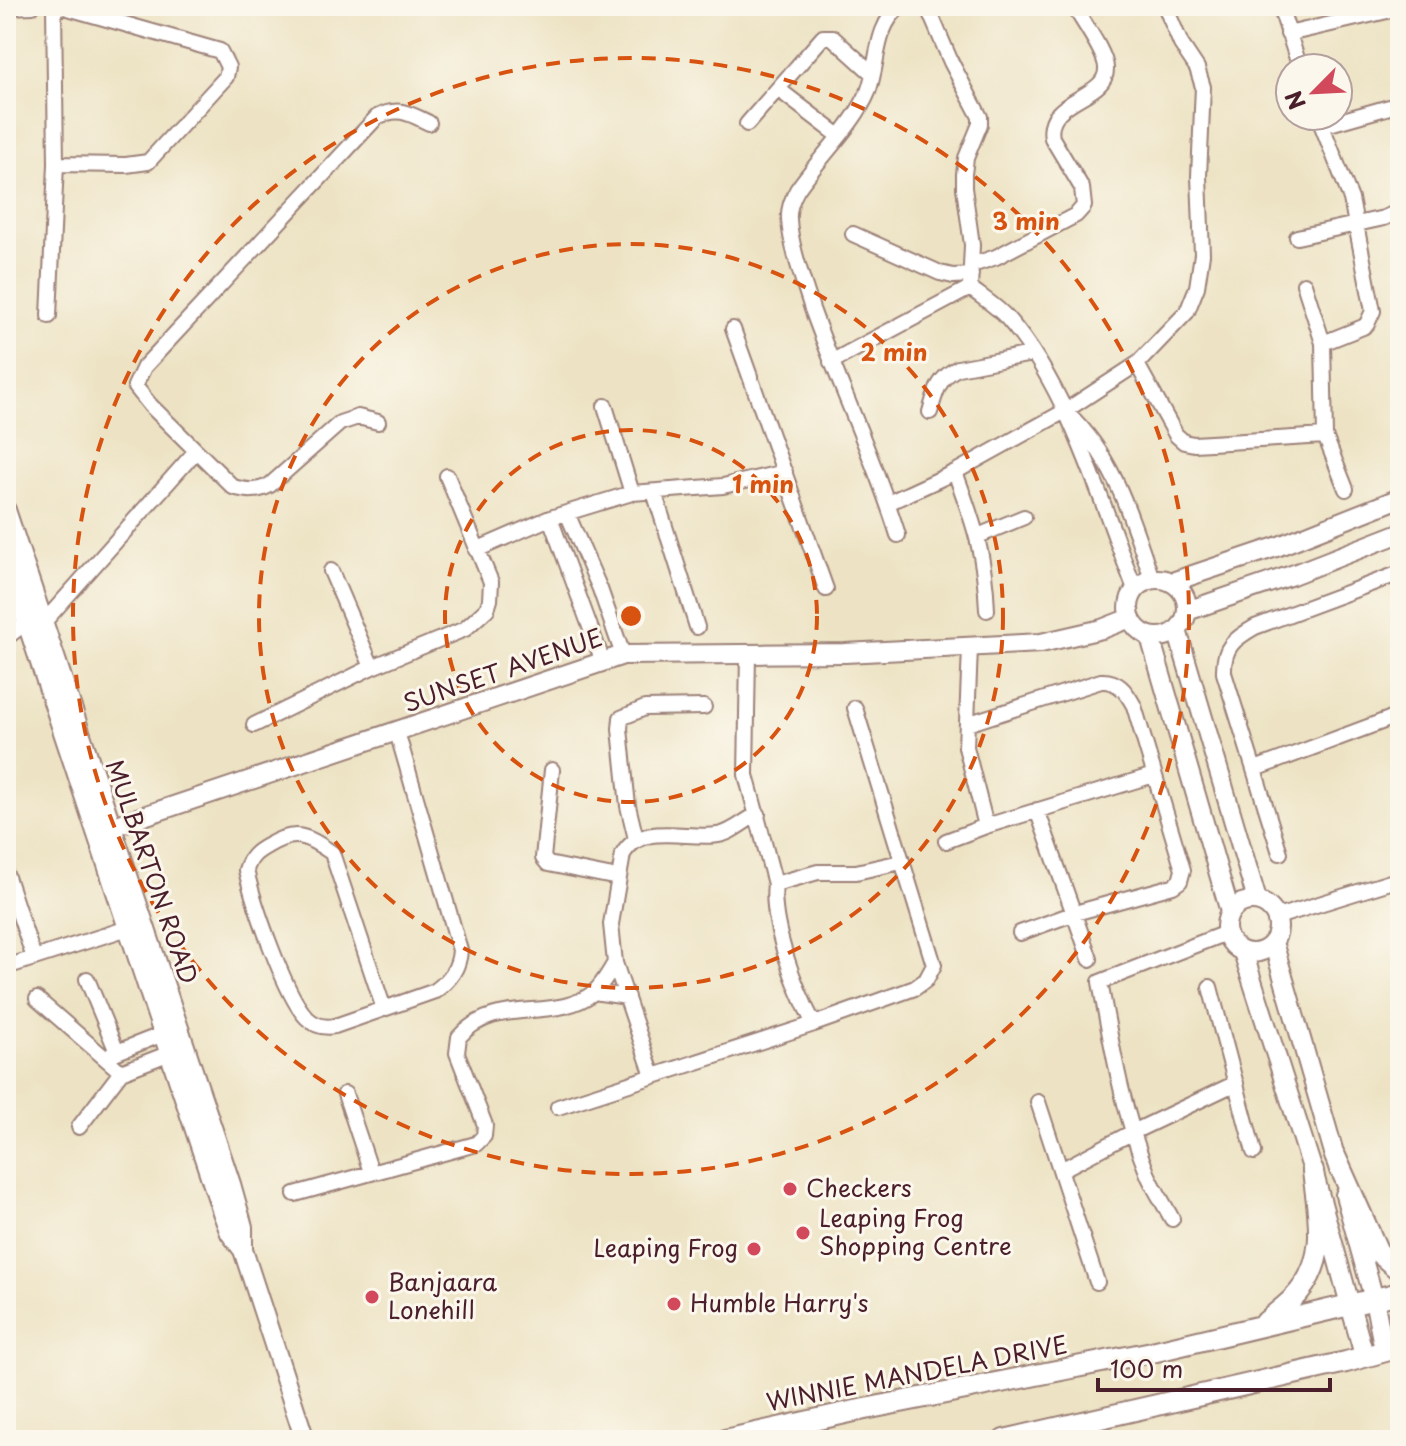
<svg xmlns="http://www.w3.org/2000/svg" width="1406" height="1446" viewBox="0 0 1406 1446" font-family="'Playpen Sans',sans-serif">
  <rect width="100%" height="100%" fill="#fbf7ec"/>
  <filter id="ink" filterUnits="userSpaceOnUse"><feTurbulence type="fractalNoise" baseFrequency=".0125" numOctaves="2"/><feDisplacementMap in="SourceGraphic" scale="16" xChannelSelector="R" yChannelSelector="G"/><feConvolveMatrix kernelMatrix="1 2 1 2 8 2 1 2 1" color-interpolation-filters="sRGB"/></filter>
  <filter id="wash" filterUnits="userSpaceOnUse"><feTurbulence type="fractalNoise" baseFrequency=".006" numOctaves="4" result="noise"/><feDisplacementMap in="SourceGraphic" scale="32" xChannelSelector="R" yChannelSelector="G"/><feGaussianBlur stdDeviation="1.8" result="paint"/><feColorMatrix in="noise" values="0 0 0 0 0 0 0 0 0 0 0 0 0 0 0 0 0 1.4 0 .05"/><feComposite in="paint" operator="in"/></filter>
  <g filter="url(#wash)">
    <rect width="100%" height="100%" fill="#ede3c4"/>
  </g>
  <g filter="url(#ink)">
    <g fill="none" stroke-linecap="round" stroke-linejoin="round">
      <g stroke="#9c8178" stroke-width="18">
        <path id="minor" d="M927 6 951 62 980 117V124L966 158 964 174V188L972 245 970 288
          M1280 6 1300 68
          M6 7 33 6
          M1288 34 1400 8
          M778 89 838 135
          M1318 116 1351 199 1373 311 1367 324 1363 327 1323 343
          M747 124 823 37H832L873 74
          M1322 126 1400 104
          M56 164 126 165 148 162 226 77 228 67 220 51 61 6
          M853 234 940 273 953 276 971 275
          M1297 237 1384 218 1400 211
          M972 265 996 257 1076 215 1084 206 1082 188 1052 138C1044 98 1108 99 1106 68 1106 53 1082 21 1074 6
          M1304 284 1323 343 1325 436 1346 489
          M970 288C983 298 998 307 1008 319 1069 389 1101 503 1135 589
          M49 316 56 164 54 6
          M733 329 826 589
          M1398 352 1400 356
          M831 362 970 288
          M1137 364 1176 435 1184 442 1194 444 1325 436
          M605 406 632 493
          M930 412C936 391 938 378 958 368L1032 354
          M1068 414C1115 457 1132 521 1152 579
          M378 422 358 417 340 423 270 485C257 492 247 491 233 487L150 405 135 386 144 367 377 117C398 106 409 113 429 123
          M955 472C974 523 985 555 987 610
          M654 492 697 627
          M888 503 955 472 1065 411 1137 364 1187 312 1197 287 1202 254 1199 176 1203 87 1197 68 1181 44 1165 6
          M567 513 600 589 623 655
          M550 518 603 662
          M898 535C874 458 839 385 812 309 804 283 790 245 789 219 788 208 792 199 797 190 817 160 855 124 868 92 879 64 874 26 901 6
          M978 536 1024 517
          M476 550 550 518 632 493 723 486 785 472
          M331 571 372 667
          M6 617 22 604
          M38 625 44 622 196 451
          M6 638 28 621
          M970 648 966 747 986 826
          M748 654 746 775 775 884C770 923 795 988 814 1024
          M967 724 1101 681C1118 680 1126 691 1134 706L1183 870 1180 881 1173 886 1075 913 1020 933
          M254 725 372 667 465 629 487 609 490 600 491 582 447 476
          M1255 769 1400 715
          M552 770 543 858 548 864 618 878
          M1037 810 1090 959
          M636 839 628 806 620 729 621 718 645 708 704 707
          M946 841 986 826 1154 775
          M1280 853 1224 673C1223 647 1234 639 1255 627L1400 573
          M6 874 34 958
          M775 884 818 872H856L901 862
          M1277 917 1400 879
          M6 967 128 928
          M87 979 117 1052
          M1210 987 1254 1152
          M594 992 627 997
          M37 999 121 1072
          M384 1009 332 853C306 835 295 829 267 846 256 852 250 857 246 870 253 901 285 996 307 1018 315 1026 324 1028 335 1026L435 991C450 980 459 968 460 950L397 732
          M112 1054 163 1034
          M653 1076 615 963 611 924 623 854C642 821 687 840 718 835 732 833 745 820 758 814
          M345 1094 371 1172
          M1038 1102 1097 1282
          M558 1107 814 1024 915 988 926 980 934 965 855 708
          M79 1127 121 1072 170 1053
          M1061 1170 1133 1132 1236 1083
          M295 1194 476 1144 484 1136 485 1125 457 1053 459 1037C495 995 555 1023 593 993 602 986 609 972 615 963
          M1172 1219C1164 1204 1155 1190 1148 1175 1123 1113 1112 1047 1100 982L1226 933"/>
      </g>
      <g stroke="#9c8178" stroke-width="22">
        <path id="tertiary" d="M6 510 231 1184 243 1227V1250L305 1440
          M6 560 222 1212 230 1233 243 1250
          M1129 608a29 29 0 1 1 58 0a29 29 0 1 1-58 0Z
          M1172 582 1279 546 1400 498
          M1187 611 1292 575 1400 533
          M1177 630 1257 900
          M1150 637 1230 912
          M96 832 623 655 845 653 1041 643 1102 629 1130 618
          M1226 927a26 26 0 1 1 52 0a26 26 0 1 1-52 0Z
          M1273 942 1339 1170
          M1243 952 1313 1171 1364 1355
          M1345 1195 1374 1299 1384 1350"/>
      </g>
      <g stroke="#9c8178" stroke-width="24">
        <path id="secondary" d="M1335 1156 1378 1252 1400 1271
          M1266 1322C1277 1312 1290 1303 1299 1292 1329 1256 1318 1213 1313 1171
          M725 1440 850 1412 1152 1352 1400 1293
          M1004 1440 1346 1362 1400 1347"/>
      </g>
      <use href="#minor" stroke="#fff" stroke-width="14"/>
      <use href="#tertiary" stroke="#fff" stroke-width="18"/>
      <use href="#secondary" stroke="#fff" stroke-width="20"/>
    </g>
  </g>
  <g fill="none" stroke="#d8530f" stroke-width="4" stroke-dasharray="14 10">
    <circle cx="631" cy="616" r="186"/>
    <circle cx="631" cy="616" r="372"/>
    <circle cx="631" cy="616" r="558"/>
  </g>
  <g fill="#d1495b" stroke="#fbf7ec" stroke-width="3">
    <circle cx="790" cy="1189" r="8"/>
    <circle cx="803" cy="1233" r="8"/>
    <circle cx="754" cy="1249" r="8"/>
    <circle cx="372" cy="1297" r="8"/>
    <circle cx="674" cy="1304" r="8"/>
  </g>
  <g text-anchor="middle" stroke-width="6" stroke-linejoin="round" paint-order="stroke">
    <g font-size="24" fill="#4a1f2b" stroke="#fbf7ec">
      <text transform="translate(503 671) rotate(-19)" y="8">SUNSET AVENUE</text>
      <text transform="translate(151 872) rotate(71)" y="8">MULBARTON ROAD</text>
      <text transform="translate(917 1374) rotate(-11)" y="8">WINNIE MANDELA DRIVE</text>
    </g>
    <g font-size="24" fill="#4a1f2b" stroke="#fbf7ec" text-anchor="start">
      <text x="806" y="1197">Checkers</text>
      <text x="819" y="1227">Leaping Frog<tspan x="819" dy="28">Shopping Centre</tspan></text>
      <text x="738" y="1257" text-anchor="end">Leaping Frog</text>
      <text x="388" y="1291">Banjaara<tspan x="388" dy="28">Lonehill</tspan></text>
      <text x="690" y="1312">Humble Harry's</text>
    </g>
  </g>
  <circle cx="631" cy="616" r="12" fill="#d8530f" stroke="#fbf7ec" stroke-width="4"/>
  <g font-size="24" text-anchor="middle" font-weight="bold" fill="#d8530f" stroke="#fbf7ec" stroke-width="6" stroke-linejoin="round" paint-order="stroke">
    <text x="1026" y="230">3 min</text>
    <text x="894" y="361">2 min</text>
    <text x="763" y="493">1 min</text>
  </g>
  <rect width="1406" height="1446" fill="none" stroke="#fbf7ec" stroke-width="32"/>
  <g transform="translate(1314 92) rotate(246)"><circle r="38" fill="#fbf7ec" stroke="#b4a19f" stroke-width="2"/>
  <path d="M0-6L14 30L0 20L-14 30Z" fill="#d1495b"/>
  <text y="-12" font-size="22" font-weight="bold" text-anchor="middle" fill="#4a1f2b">N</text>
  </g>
  <path d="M1098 1378v12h232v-12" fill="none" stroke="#4a1f2b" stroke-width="4"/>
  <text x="1110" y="1378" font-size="24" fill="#4a1f2b" stroke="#fbf7ec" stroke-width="6" paint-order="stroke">100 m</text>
</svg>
